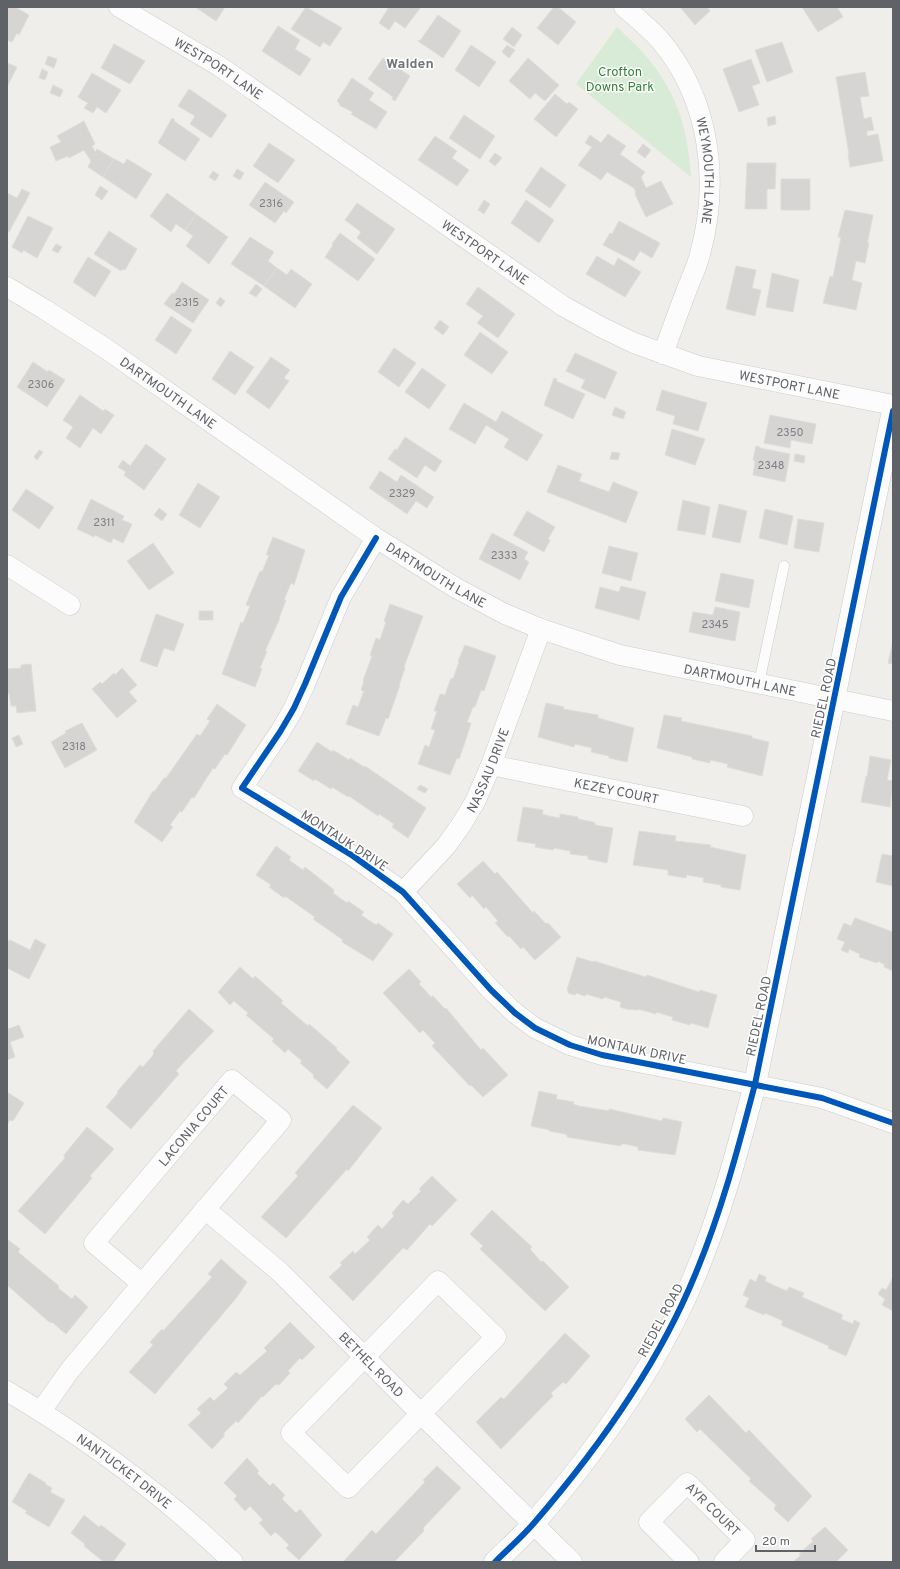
<svg xmlns="http://www.w3.org/2000/svg" width="900" height="1569" viewBox="0 0 900 1569" font-family="Overpass,sans-serif">
  <rect width="100%" height="100%" fill="#efeeea"/>
  <path fill="#d8ebd6" d="M617 27C629 39 643 51 653 65 680 100 688 134 691 177L576 84Z"/>
  <path fill="#d6d5d3" stroke="#deddd9" d="M7 7H15L29 15 19 35 17 33 12 42 7 40Z
    M195 7H225L216 21Z
    M306 7 342 28 330 46 323 42 320 47 291 29Z
    M389 7H421L405 28 395 21 389 30 379 23Z
    M554 7H558L576 22 558 45 537 28Z
    M677 7H707L710 11 695 25 680 7Z
    M802 7H837L843 17 818 32Z
    M438 15 461 31 443 58 418 41 419 40 420 41Z
    M278 26 300 40 295 49 311 59 300 76 262 51Z
    M512 27 522 35 514 47 503 39Z
    M782 42 793 72 767 82 755 50Z
    M114 44 145 61 130 84 101 68Z
    M471 45 496 62 479 87 455 70Z
    M507 45 515 50 509 58 502 52Z
    M48 56 57 59 54 68 45 64Z
    M383 58 410 76 395 101 392 99 393 97 368 79Z
    M528 58 559 85 545 101 535 93 530 99 509 81Z
    M751 59 760 83 752 86 759 105 739 112 723 69Z
    M7 63 17 67 7 87Z
    M42 69 48 72 45 80 39 78Z
    M865 72 869 96 860 97 864 119 871 117 874 130 867 131V136L878 134 883 161 850 167 848 154H849L836 77Z
    M92 73 121 90 106 113 97 107 93 113 84 108 88 103 78 97Z
    M352 78 374 93 369 100 387 112 376 129 351 114 353 112 339 105 340 104 337 101Z
    M53 85 63 90 60 97 50 93Z
    M189 89 227 115 211 138 190 124 195 116 178 106Z
    M555 94 567 104 569 102 578 109 556 137 534 119Z
    M464 115 495 136 480 159 449 138Z
    M775 116 776 124 768 126 767 118Z
    M172 118 175 120 174 121 200 139 185 161 158 143Z
    M84 121 95 144 92 146 95 152 97 149 114 159 103 177 88 167 91 161 84 150 69 158 68 156 56 161 50 147 61 142 57 136Z
    M608 134 626 146 620 154 645 172 641 177 646 188 661 181 673 204 646 217 635 194 636 193 634 188 607 172 601 180 578 165 592 147 585 143 590 135 601 143Z
    M435 136 457 151 452 158 469 170 457 186 418 160Z
    M269 143 295 160 278 183 253 166Z
    M643 144 651 150 645 158 637 152Z
    M495 153 502 158 495 166 489 161Z
    M114 159 124 164 127 159 152 174 136 199 103 177Z
    M747 163H776L775 189H767V209H745Z
    M541 167 566 185 550 208 525 191Z
    M237 169 244 173 240 180 233 176Z
    M213 171 219 175 215 181 209 177Z
    M781 179H810V210H781Z
    M265 182 294 202 286 213 284 211 275 223 249 205Z
    M100 186 108 191 102 200 95 195Z
    M22 189 30 193 9 232 7 231V193L17 198Z
    M167 193 196 214 185 230 176 224 171 232 150 216Z
    M484 200 490 204 484 214 478 210Z
    M526 200 554 220 539 243 511 223Z
    M357 203 395 229 377 254 357 238 361 232 345 220Z
    M845 210 873 215 868 240 867 243H869L865 263 856 261 852 280 862 283 856 310 823 303 830 276 833 277 841 237H838Z
    M196 214 228 237 209 264 186 246 193 236 185 230Z
    M28 216 53 228 37 258 23 250 22 253 12 247Z
    M619 221 660 243 652 258 640 251 634 261 603 245 610 233 612 234Z
    M109 231 137 249 125 270 123 269 121 271 94 254Z
    M340 233 375 259 358 281 325 257 333 245 332 244Z
    M250 237 274 252 268 261 277 268 264 286 231 264Z
    M56 244 62 247 58 253 52 250Z
    M597 256 614 266 618 258 641 272 625 297 586 274Z
    M88 257 111 271 95 297 73 282Z
    M736 266 756 270 752 288 761 290 755 316 726 309Z
    M277 268 287 275 291 269 312 284 295 308 264 286Z
    M772 273 799 280 793 312 766 307Z
    M182 282 209 300 193 323 164 304 172 293 174 294Z
    M256 284 262 289 256 297 249 293Z
    M478 287 515 314 498 338 477 323 483 316 466 304Z
    M220 297 225 301 221 307 216 303Z
    M171 316 192 330 176 354 155 340Z
    M440 320 449 327 443 335 434 328Z
    M480 332 508 352 492 374 464 355Z
    M394 348 416 363 399 387 378 372Z
    M230 351 254 367 235 395 212 379Z
    M575 353 617 372 605 399 581 388 585 380 566 371Z
    M271 357 290 370 284 378 289 381 269 409 246 392Z
    M33 362 48 372 49 370 65 380 47 407 17 387Z
    M422 368 446 385 429 409 405 392Z
    M554 378 557 379 556 381 585 394 573 419 544 405Z
    M662 390 707 403 698 431 673 424 675 416 656 410Z
    M80 395 103 411 105 409 114 415 101 434 93 428 80 448 66 438 73 427 63 420Z
    M464 403 496 422 502 411 543 435 527 461 504 447 509 439 486 425 475 444 449 429Z
    M615 407 626 412 623 419 612 415Z
    M770 415 816 424 812 444 791 440 790 448 764 443Z
    M672 429 705 439 695 465 665 455Z
    M405 437 442 461 435 472 425 465 417 478 388 459 395 449 397 450Z
    M146 444 166 459 144 490 124 475 126 472 118 467 123 460 130 466Z
    M756 446 760 447V448L790 454 785 482 753 475 755 461 753 460Z
    M39 450 43 452 37 460 34 457Z
    M612 452 620 453 618 460 610 459Z
    M795 454 805 456 804 463 794 461Z
    M558 465 582 474 579 481 609 492 613 482 638 492 626 523 547 492Z
    M380 471 397 482 401 475 434 497 427 508 416 501 407 514 369 488Z
    M198 483 220 497 200 528 179 515Z
    M26 489 54 507 39 529 12 510Z
    M91 499 124 516 122 520 132 524 123 543 113 538 111 543 95 535 94 537 77 529Z
    M683 500 710 507 705 535 677 530Z
    M719 504 747 511 740 543 712 537Z
    M159 508 167 514 162 521 154 515Z
    M765 509 793 516 787 545 759 538Z
    M527 511 555 527 548 539 550 540 544 552 513 535Z
    M798 519 824 523 819 552 794 548Z
    M492 533 528 552 524 559 529 562 520 580 479 559Z
    M273 537 305 550 295 582 294 585 291 583 284 600H286L279 618H280L265 651H267L260 668 262 669 255 687 222 674 241 622 243 623 250 606 246 605 247 602 260 571 262 572 269 555H266Z
    M153 543 174 573 149 590 127 561Z
    M609 546 638 553 631 581 602 573Z
    M721 573 754 580 749 608 715 601Z
    M621 586 646 592 639 620 595 608 600 587 619 592Z
    M390 604 423 616 404 667 405 668 399 685H400L388 719 386 718 379 736 346 724 353 705 358 707 364 691 361 690 364 681H363L372 656 370 655 376 638 380 640 386 622 384 621Z
    M715 607 740 612 735 641 689 632 693 612 713 615Z
    M199 611H213V620H199Z
    M156 614 184 624 174 651 164 648 157 667 140 661Z
    M893 641V664L888 663Z
    M465 645 496 656 484 691 481 690 475 707H473L467 722 471 723 465 742 459 759 457 758 450 775 418 764 425 745 429 747 435 730 431 729 437 711H434L440 694 445 695 451 678 453 679 459 662 458 661Z
    M31 664 36 711 17 713 16 706H11L9 693 7 694V669L21 668V665Z
    M122 668 137 685 129 692 137 701 117 718 92 689 100 682 102 684 114 673 115 675Z
    M546 703 564 707 563 709 598 715V718L634 728 627 762 609 758V756L591 752 592 748 575 744 574 747 538 737Z
    M217 704 246 725 227 755 225 754 215 769 213 768 194 798 192 797 182 812 180 811 170 825 173 827 162 842 134 822 153 791 154 792 164 778H166L197 734 200 736 210 721 207 719Z
    M664 715 682 718 681 721 752 736V738L769 742 762 776 727 767 728 764 710 760V763L692 759V757L657 748Z
    M82 723 97 750 65 768 51 742 66 733 65 731Z
    M19 735 23 744 16 747 12 738Z
    M317 742 332 752 333 750 349 760 350 758 364 767 365 766 426 808 408 838 392 827 394 824 379 814 378 816 349 796 348 797 332 787 331 789 315 779 314 781 298 771Z
    M870 756 891 760 887 780 893 781 890 807 861 802 866 776 867 777Z
    M420 785 428 789 425 793 417 789Z
    M523 807 543 810 542 814 549 816 560 818V814L578 817V819L593 822 595 823V825L613 828 607 863 588 859V856L570 854V851L554 848 553 850 535 847 536 844 517 841Z
    M639 831 676 836 675 841 711 845 710 847 746 855 740 890 721 887V885L703 882 704 878 687 875 686 878 668 875V870L633 865Z
    M276 846 291 857 289 860 303 870 305 867 333 889 334 891 333 893 347 903 348 901 364 912 361 915 376 925 378 923 393 934 373 961 342 942 343 940 313 919 315 917 285 896 284 898 269 887 271 885 256 875Z
    M882 854 893 856V886L876 882Z
    M483 861 495 874 497 872 533 913 534 911 546 924 548 923 561 937 535 960 523 947 521 949 509 936 508 937 495 923 498 921 486 907 484 909 472 895 470 898 457 884Z
    M855 918 893 932V971L884 967 885 965 878 961 877 963 859 957 860 954 849 949 848 953 841 950 845 942 837 939 844 923 851 926Z
    M35 939 46 945 29 979 7 968V940L9 941 10 940 30 950Z
    M577 957 593 962 594 961 646 977 647 975 699 992 700 990 717 995 708 1028 691 1023 690 1025 672 1020 673 1017 656 1012V1014L638 1009V1010L626 1009 620 1007 621 1002 604 997 603 999 586 994 585 996 576 993 575 995 568 993V990H567Z
    M240 967 253 979 255 976 280 998 283 1001 281 1003 308 1026 309 1024 337 1048 336 1049 350 1062 327 1089 313 1077 314 1075 300 1063 302 1061 288 1049 285 1053 272 1041 274 1039 246 1015 248 1013 234 1001 230 1005 218 992Z
    M409 969 421 982 419 984 424 989 431 997 433 996 445 1009 446 1008 481 1050 483 1048 508 1075 483 1097 471 1085 470 1086 432 1046 435 1043 423 1030 420 1033 383 993Z
    M189 1009 214 1031 185 1061 176 1071 179 1074 131 1129 106 1107 118 1093 117 1092 140 1065 143 1067 154 1054 153 1051Z
    M19 1025 24 1037 10 1042 15 1057 7 1060V1027L8 1029Z
    M539 1091 557 1095 556 1099 574 1102 573 1104 579 1106 609 1111V1109L662 1121 663 1118 682 1122 675 1155 638 1150V1147L625 1144H621V1146L567 1137V1135L565 1134 549 1131 550 1130 531 1126Z
    M7 1092 24 1103 13 1121 10 1120 7 1125Z
    M353 1105 382 1128 348 1171 347 1169 286 1238 261 1217 298 1176 295 1173Z
    M87 1127 114 1149 90 1176 92 1178 45 1234 18 1211 65 1158 64 1155Z
    M432 1176 457 1200 432 1226 430 1224 407 1250 403 1248 353 1301 329 1277 342 1265 340 1263 353 1251 355 1254 370 1240 367 1237 378 1225 382 1229 394 1216 392 1213 403 1200 408 1204 421 1191 419 1189Z
    M492 1210 532 1247 530 1249 541 1262 543 1261 569 1287 545 1311 480 1249 483 1246 470 1234Z
    M7 1239 20 1249 18 1252 59 1286 58 1288 68 1296 72 1299 75 1295 88 1307 66 1334 52 1322 51 1323 48 1321 7 1285Z
    M221 1259 247 1282 237 1297 155 1394 129 1372 153 1345 150 1342 162 1329 163 1331 212 1277 208 1274Z
    M759 1274 766 1277 765 1281 773 1285 787 1291 789 1287 804 1293 802 1297 843 1315 841 1319 853 1324 854 1320 860 1323 846 1356 828 1348 829 1346 781 1325 783 1321 765 1313 764 1315 745 1307 749 1298 743 1295 750 1279 756 1282Z
    M893 1277V1311L882 1305 885 1299 878 1294 882 1288 886 1290Z
    M290 1322 315 1347 302 1360 300 1358 288 1371 290 1373 280 1384 278 1385 276 1384 263 1397 262 1396 238 1423 236 1421 223 1434 225 1435 212 1449 188 1425 201 1413 197 1409 210 1397 214 1401 228 1388 224 1384 236 1372 240 1375 266 1352 267 1351 264 1348Z
    M565 1333 590 1356 566 1384 563 1382 551 1393 553 1396 501 1449 476 1422 501 1397 503 1399 505 1398Z
    M709 1395 746 1433 749 1430 812 1496 788 1522 774 1509 776 1505 749 1481 751 1479 700 1429 697 1432 685 1419Z
    M247 1458 259 1471 257 1473 270 1486 273 1483 285 1495 282 1499 296 1513 300 1509 322 1535 299 1560 286 1548 289 1545 280 1536 275 1532 271 1536 259 1523 263 1520 250 1506 245 1511 234 1499 237 1496 224 1483Z
    M437 1466 461 1488 423 1528 424 1531 394 1562H343L372 1530 376 1534 425 1482 423 1480Z
    M29 1473 46 1483 45 1484 52 1488 50 1492 65 1500 49 1527 25 1513 27 1511 12 1502Z
    M84 1515 99 1527 101 1525 126 1544 113 1562H104L84 1546 85 1544 71 1533Z
    M825 1527 848 1550 836 1562H793L801 1555 799 1554 813 1541 811 1539Z"/>
  <g fill="none" stroke-linecap="round" stroke-linejoin="round">
    <g stroke="#cbcccc" stroke-width="11">
      <path id="lane" d="M759 683 784 566"/>
    </g>
    <g stroke="#cbcccc" stroke-width="21">
      <g id="street">
        <path id="s1" d="M119 7 219 66 563 306 601 327 634 343 698 366 893 405"/>
        <path id="s2" d="M624 7C636 17 649 28 660 40 710 99 720 181 700 254 697 266 692 277 687 289 679 310 671 332 663 354"/>
        <path id="s3" d="M7 287 44 309 105 348 376 538 456 588 505 614 541 629 620 655 893 711"/>
        <path d="M376 538 341 597 305 684 294 708 280 732 242 788 353 856 403 892 491 990 515 1013 535 1028 570 1045 602 1055 822 1098 893 1123"/>
        <path d="M7 565 70 605"/>
        <path id="s4" d="M491 765 743 816"/>
        <path id="s5" d="M403 892 446 846 461 825 475 802 491 765 541 629"/>
        <path id="s6" d="M205 1209 280 1272 421 1414 572 1562"/>
        <path d="M438 1281 496 1337 348 1488 291 1433Z"/>
        <path id="s7" d="M7 1391C88 1439 165 1496 233 1562"/>
        <path id="s8" d="M41 1411 70 1370 142 1284 94 1243 232 1080 281 1120 142 1284"/>
        <path id="s9" d="M689 1562 649 1522 687 1483 745 1540 724 1562"/>
      </g>
    </g>
    <g stroke="#cacacb" stroke-width="23">
      <path id="secondary" d="M495 1562C508 1549 522 1537 534 1523 597 1450 658 1365 695 1275 721 1213 738 1149 755 1084L893 411"/>
    </g>
    <use href="#lane" stroke="#fdfcfc" stroke-width="10"/>
    <use href="#street" stroke="#fdfcfc" stroke-width="20"/>
    <use href="#secondary" stroke="#fdfcfc" stroke-width="22"/>
    <g stroke="#fff" stroke-width="8">
      <path id="cycleway" d="M376 538 341 597 305 684 294 708 280 732 242 788 353 856 403 892 491 990 515 1013 535 1028 570 1045 602 1055 822 1098 893 1123
        M495 1562C508 1549 522 1537 534 1523 597 1450 658 1365 695 1275 721 1213 738 1149 755 1084L893 411"/>
    </g>
    <use href="#cycleway" stroke="#0057b8" stroke-width="6"/>
  </g>
  <g text-anchor="middle" stroke-width="3" stroke-linejoin="round" paint-order="stroke">
    <g font-size="11" fill="#7e8184">
      <text x="271" y="207">2316</text>
      <text x="187" y="306">2315</text>
      <text x="41" y="388">2306</text>
      <text x="790" y="436">2350</text>
      <text x="771" y="469">2348</text>
      <text x="402" y="497">2329</text>
      <text x="104" y="526">2311</text>
      <text x="504" y="559">2333</text>
      <text x="715" y="628">2345</text>
      <text x="74" y="750">2318</text>
    </g>
    <g font-size="13" fill="#5f6368" stroke="#fff">
      <text dy="5" stroke="none"><textPath href="#s1" startOffset="117">WESTPORT LANE</textPath></text>
      <text dy="5" stroke="none"><textPath href="#s2" startOffset="191">WEYMOUTH LANE</textPath></text>
      <text dy="5" stroke="none"><textPath href="#s1" startOffset="441">WESTPORT LANE</textPath></text>
      <text dy="5" stroke="none"><textPath href="#s1" startOffset="777">WESTPORT LANE</textPath></text>
      <text dy="5" stroke="none"><textPath href="#s3" startOffset="193">DARTMOUTH LANE</textPath></text>
      <text dy="5" stroke="none"><textPath href="#s3" startOffset="517">DARTMOUTH LANE</textPath></text>
      <text dy="5" stroke="none"><textPath href="#s3" startOffset="841">DARTMOUTH LANE</textPath></text>
      <text transform="translate(823 698) rotate(-78)" y="5">RIEDEL ROAD</text>
      <text dy="5" stroke="none"><textPath href="#s5" startOffset="150">NASSAU DRIVE</textPath></text>
      <text dy="5" stroke="none"><textPath href="#s4" startOffset="128">KEZEY COURT</textPath></text>
      <text transform="translate(345 840) rotate(33)" y="5">MONTAUK DRIVE</text>
      <text transform="translate(758 1016) rotate(-78)" y="5">RIEDEL ROAD</text>
      <text transform="translate(637 1049) rotate(12)" y="5">MONTAUK DRIVE</text>
      <text dy="5" stroke="none"><textPath href="#s8" startOffset="379">LACONIA COURT</textPath></text>
      <text transform="translate(660 1320) rotate(-62)" y="5">RIEDEL ROAD</text>
      <text dy="5" stroke="none"><textPath href="#s6" startOffset="228">BETHEL ROAD</textPath></text>
      <text dy="5" stroke="none"><textPath href="#s7" startOffset="142">NANTUCKET DRIVE</textPath></text>
      <text dy="5" stroke="none"><textPath href="#s9" startOffset="148">AYR COURT</textPath></text>
    </g>
    <g font-size="13" fill="#348238" stroke="#fff">
      <text x="620" y="76">Crofton<tspan x="620" dy="15">Downs Park</tspan></text>
    </g>
    <g font-size="14" font-weight="bold" fill="#70757a" stroke="#fff">
      <text x="410" y="68">Walden</text>
    </g>
  </g>
  <rect width="900" height="1569" fill="none" stroke="#5f6368" stroke-width="16"/>
  <path d="M756 1545v6h59v-6" fill="none" stroke="#5f6368" stroke-width="2"/>
  <text x="762" y="1545" font-size="12" fill="#5f6368" stroke="#ffffff" stroke-width="3" paint-order="stroke">20 m</text>
</svg>
